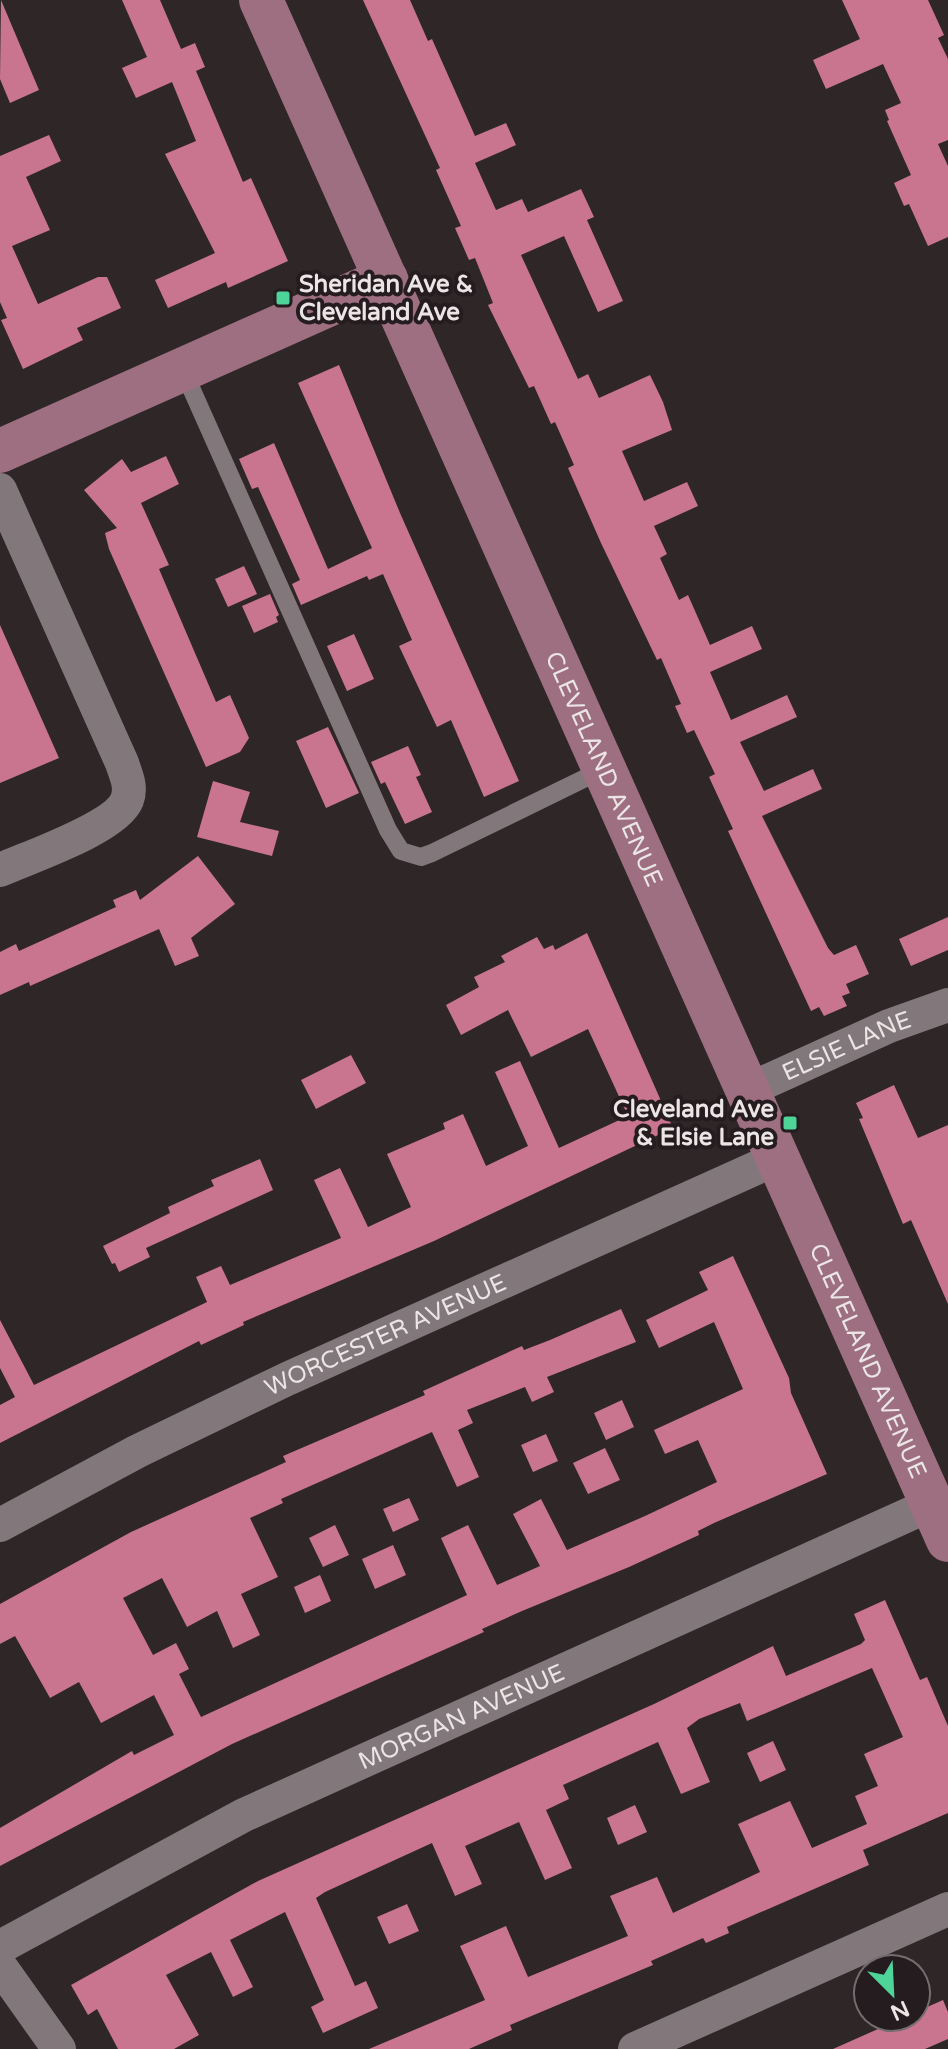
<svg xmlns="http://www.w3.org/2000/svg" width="948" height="2049" viewBox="0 0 948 2049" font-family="'Varela Round',sans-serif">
  <rect width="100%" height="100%" fill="#2f2628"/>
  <path fill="#c97590" d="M1 0 39 90 10 103 0 79Z
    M122 0H160L181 49 195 43 205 67 196 71 243 182 251 178 288 261 228 288 226 282 168 308 155 280 215 253 165 154 196 141 172 82 136 98 122 68 147 57Z
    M363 0H410L428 41 432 39 475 136 506 123 516 145 475 163 496 210 522 199 528 212 581 189 594 217 587 220 623 301 598 312 564 236 521 255 578 379 588 374 599 398 650 375 663 402 672 430 622 451 644 501 687 482 698 506 654 526 667 554 660 558 679 600 688 595 710 645 752 626 762 649 710 672 731 720 787 695 797 717 740 742 764 791 813 769 822 789 762 816 828 948 834 955 856 945 869 974 846 984 850 993 842 996 847 1006 824 1016 819 1007 811 1011 728 831 733 829 709 777 715 774 694 730 687 733 675 706 681 704 661 658 657 660 601 543 568 468 574 465 555 422 551 424 534 386 529 388 488 305 493 303 475 258 469 260 455 228 461 226 436 170 440 168Z
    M842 0H928L944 35 938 38 948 59V140L938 144 948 166V237L928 246 909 204 904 206 894 183 911 175 887 121 889 120 885 110 901 103 883 64 826 89 813 60 860 39Z
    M49 135 61 161 26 177 50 230 12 246 38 304 98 277H107L121 308 77 328 83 340 23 369 1 320 7 318 0 302V156Z
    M339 365 400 513 519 781 484 797 451 720 437 727 399 646 412 640 383 574 369 580 367 576 301 605 292 584 300 580 258 487 252 489 239 459 274 443 328 569 372 548 298 383Z
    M166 456 179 484 141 503 169 565 159 569 216 702 230 695 249 738 240 752 206 767 109 549 105 533 117 528 84 490 122 459 131 472Z
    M244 566 257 594 228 607 215 579Z
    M270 594 279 615 276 617 278 622 254 633 242 606Z
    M0 625 59 758 0 783Z
    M354 634 374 679 347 691 327 646Z
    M328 727 359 793 326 808 296 741Z
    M408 746 421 775 416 777 432 812 405 824 385 782 381 784 371 762Z
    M213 781 250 792 240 822 279 831 272 856 197 837Z
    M198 856 235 904 191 938 199 956 175 966 159 929 30 986 29 982 0 995V952L16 944 19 951 116 907 113 900 136 890 140 900Z
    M948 917V950L911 966 899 939Z
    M587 933 673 1128 434 1241 243 1322 244 1325 201 1345 199 1341 0 1443V1405L15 1397 0 1368V1320L34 1385 207 1302 196 1277 221 1266 230 1285 341 1238 314 1180 340 1168 368 1227 411 1207 387 1154 445 1129 443 1123 463 1114 486 1166 528 1146 495 1072 520 1061 559 1148 628 1116 588 1029 531 1057 508 1010 461 1035 446 1005 479 987 474 977 505 962 501 956 537 937 544 949 553 945 555 950Z
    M351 1055 366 1083 316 1109 301 1080Z
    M894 1085 918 1138 948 1125V1304L911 1220 903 1224 859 1119 863 1118 856 1103Z
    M260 1159 273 1190 146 1248 150 1257 119 1272 115 1263 112 1264 103 1246 170 1213 168 1207 214 1186 211 1180Z
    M733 1256 789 1378 791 1393 827 1474 714 1523 698 1531 699 1535 629 1567 522 1611 482 1629 484 1632 232 1744 0 1866V1828L132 1751 134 1755 174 1735 154 1695 101 1723 79 1682 50 1698 15 1636 0 1644V1604L131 1532 286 1462 283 1456 425 1395 423 1391 522 1346 524 1350 550 1340 621 1309 636 1342 547 1377 554 1392 532 1402 525 1387 467 1410 473 1423 458 1430 479 1477 457 1487 432 1432 281 1499 283 1503 250 1518 278 1577 241 1594 260 1635 233 1648 217 1611 187 1627 162 1578 123 1598 153 1655 176 1643 189 1669 179 1674 201 1717 467 1595 441 1538 468 1525 497 1585 540 1566 513 1514 541 1499 567 1550 645 1516 717 1482 698 1440 665 1454 654 1430 743 1389 714 1322 659 1348 646 1320 708 1290 699 1272Z
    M622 1400 634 1427 606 1440 594 1413Z
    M546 1434 558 1461 533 1472 521 1445Z
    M605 1448 620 1480 588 1494 573 1463Z
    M409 1498 419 1520 393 1532 383 1509Z
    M335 1525 349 1555 323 1567 309 1538Z
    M393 1545 406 1575 375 1589 362 1559Z
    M320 1575 331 1601 305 1613 294 1587Z
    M885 1600 920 1680 927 1677 948 1726V1813L863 1850 869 1865 727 1927 729 1933 706 1943 703 1938 651 1961 653 1965 510 2025 512 2030 469 2049H369L485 2000 460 1946 506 1926 528 1977 628 1936 610 1896 657 1877 673 1913 760 1872 738 1824 790 1801 812 1848 867 1824 855 1796 878 1786 864 1754 903 1737 872 1668 747 1721 740 1703 699 1719 687 1728 710 1782 681 1794 658 1742 563 1785 569 1799 546 1810 572 1868 545 1880 519 1822 465 1846 482 1884 455 1896 432 1843 325 1892 316 1898 355 1986 366 1981 378 2008 323 2033 311 2007 324 2000 285 1912 230 1940 253 1987 233 1997 211 1952 166 1975 199 2035 174 2049H118L97 2009 88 2015 71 1985 258 1881 654 1704 773 1646 786 1676 861 1644 865 1640 854 1614Z
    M773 1741 786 1770 760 1782 747 1753Z
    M635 1805 647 1832 618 1845 607 1818Z
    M407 1904 419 1931 389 1944 377 1917Z
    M943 2000 948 2012V2039L925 2049H833L905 2017H916V2012Z"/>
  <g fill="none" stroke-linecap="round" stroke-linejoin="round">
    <path stroke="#82777a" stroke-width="18" d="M183 370 388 830 401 851 421 857 432 853 604 769"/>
    <g stroke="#82777a" stroke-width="34">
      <path d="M0 490 122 763C126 775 132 787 127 800 116 828 29 857 0 870"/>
      <path id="s1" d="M748 1090 889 1026 948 1005"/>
      <path id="s2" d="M0 1525 138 1451 287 1379 778 1158"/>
      <path id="s3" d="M0 1947 244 1815 932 1504"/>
      <path d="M0 1966 59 2049"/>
      <path d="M635 2049 948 1909"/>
    </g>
    <g stroke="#9e6f80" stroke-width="44">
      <path id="s4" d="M261 0 948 1540"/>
      <path d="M0 451 386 279"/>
    </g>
  </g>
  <g fill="#4ed399" stroke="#251c1f" stroke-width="3">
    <rect x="275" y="290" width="16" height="16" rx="4"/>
    <rect x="782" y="1115" width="16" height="16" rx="4"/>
  </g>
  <g text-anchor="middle" stroke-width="8" stroke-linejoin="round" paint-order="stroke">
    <g font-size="24" font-weight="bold" fill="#ebe5e6" stroke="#251c1f" text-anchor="start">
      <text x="299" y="292">Sheridan Ave &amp;<tspan x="299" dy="28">Cleveland Ave</tspan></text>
      <text x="774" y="1117" text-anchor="end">Cleveland Ave<tspan x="774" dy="28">&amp; Elsie Lane</tspan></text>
    </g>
    <g font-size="24" fill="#ebe5e6" stroke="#251c1f">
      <text dy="8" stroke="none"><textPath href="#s4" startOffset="842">CLEVELAND AVENUE</textPath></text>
      <text dy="8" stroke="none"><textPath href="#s1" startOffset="108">ELSIE LANE</textPath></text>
      <text dy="8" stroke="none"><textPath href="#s2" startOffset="430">WORCESTER AVENUE</textPath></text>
      <text dy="8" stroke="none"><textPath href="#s4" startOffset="1490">CLEVELAND AVENUE</textPath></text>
      <text dy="8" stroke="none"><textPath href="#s3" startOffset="516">MORGAN AVENUE</textPath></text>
    </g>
  </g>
  <g transform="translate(892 1993) rotate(156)"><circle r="38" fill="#251c1f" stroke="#746c6f" stroke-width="2"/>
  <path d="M0-6L14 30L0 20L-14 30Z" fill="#4ed399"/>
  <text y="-12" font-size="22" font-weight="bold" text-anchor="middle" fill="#ebe5e6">N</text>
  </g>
</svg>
